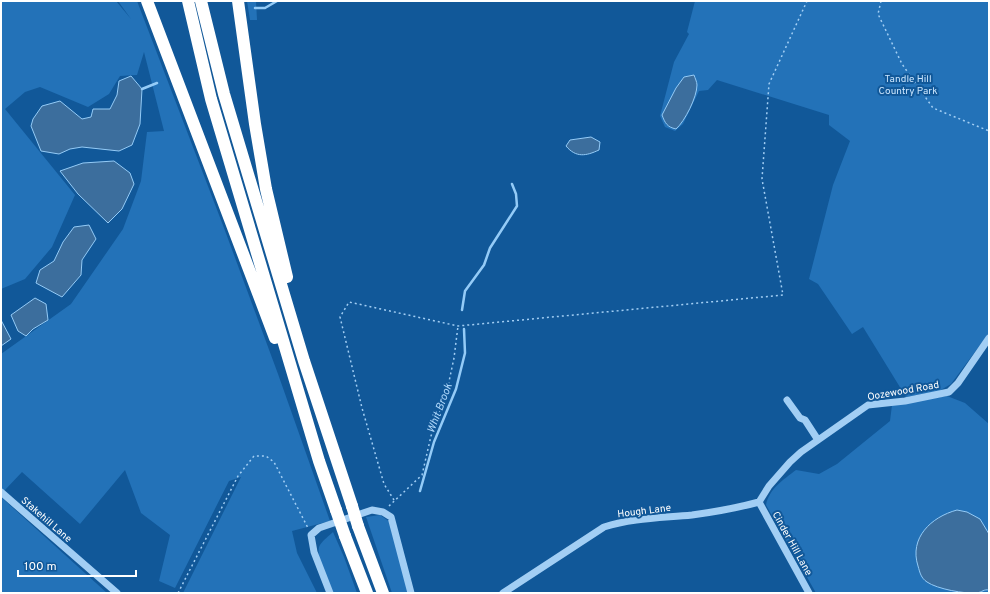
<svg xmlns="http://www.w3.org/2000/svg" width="990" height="594" viewBox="0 0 990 594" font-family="Overpass,sans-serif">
  <rect width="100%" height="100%" fill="#115899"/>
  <path fill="#2372b8" d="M1 1H116L131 19 118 1H137L224 228 278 374 330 521 292 531 297 553 317 593H183L241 477 229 481 175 588 159 581 170 535 141 513 125 470 80 524 22 472 4 491 1 489V354L71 304 123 229 141 181 147 132 164 131 144 52 137 75 120 76 109 94 88 107 40 87 25 92 5 109 75 195 52 247 25 279 1 289Z
    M247 1H256L257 20H250Z
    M695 1H989V333L951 384 939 391 906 397 863 327 852 334 818 284 809 279 833 185 850 141 829 125V115L717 80 708 90 699 91 683 124 675 131 665 127 660 116 674 62 689 34 687 32Z
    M947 396 965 403 989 424V593H816L766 505C769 489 783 480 796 470L819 474 837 464 890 421 892 405Z
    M1 497 107 593H1Z
    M380 515 390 522 408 593H392L366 517Z
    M333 532 344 557 357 593H332C328 583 314 554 320 545 323 540 329 536 333 532Z"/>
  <path fill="#3c6e9d" stroke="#94cbf7" d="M694 75C695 78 697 82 697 85 697 97 685 121 676 129 667 127 665 123 662 115L676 88 684 77Z
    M131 76 142 89 140 124 132 145 119 151 82 147 70 149 59 154 41 151 31 126 33 119 42 106 60 101 82 119 91 117 93 109H110L117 95 119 81Z
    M591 137 600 142 599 150C586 156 576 158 566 146L570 140Z
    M114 161 130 173 134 184 122 209 108 223 78 194 60 171 83 163Z
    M89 225 96 239 82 260 81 275 62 297 36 283 40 270 54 261 63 242 74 227Z
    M35 298 46 304 48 320 33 329 26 336 18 331 11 315Z
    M1 320 11 339 1 346Z
    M957 510 967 512 980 519 989 534V590C984 589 982 592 977 593 965 594 937 589 927 582 921 578 920 573 918 566 909 538 931 517 957 510Z"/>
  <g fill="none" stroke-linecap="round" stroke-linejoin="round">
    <path stroke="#94cbf7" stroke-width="2.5" d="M255 8H265L277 1
      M142 89 157 83
      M462 310 465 291 484 265 490 248 517 206 516 194 512 184
      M420 491 434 442 456 389 465 353 464 329"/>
    <path stroke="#a2cef4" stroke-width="1.5" stroke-dasharray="2 3" stroke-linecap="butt" d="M881 1 878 14 902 64 933 108 989 131
      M394 500 384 484 362 408 340 317 349 302 458 326 783 295 762 179 769 84 807 1
      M389 506 422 475 431 436 447 391 454 358 458 326
      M178 593 238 476 254 456H266L274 462 308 528"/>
    <path stroke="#a2cef4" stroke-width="7" d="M787 400 800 418 805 420 818 440
      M1 492 117 593
      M759 502 769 486 790 462 801 452 868 405 905 401 949 392 958 383 989 338
      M759 502 809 593
      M330 593 314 552 311 535 319 528 372 510 383 512 391 517 411 593
      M503 593 604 527C632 518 662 518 692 515 715 512 737 508 759 502"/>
    <path stroke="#fff" stroke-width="12" d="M147 1 275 338
      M188 1 211 99 319 461 336 510
      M201 1 224 94 304 361 352 506
      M238 1 255 124 266 189 287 277
      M358 526 383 593
      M345 536 367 593"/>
    <path stroke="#fff" stroke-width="12" d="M352 506 358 526
      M336 510 345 536"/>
  </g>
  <g text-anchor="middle" stroke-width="4" stroke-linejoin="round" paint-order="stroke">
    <g font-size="10" fill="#cbe6fe" stroke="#115899">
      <text x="908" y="82">Tandle Hill<tspan x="908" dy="12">Country Park</tspan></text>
    </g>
    <g font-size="10" fill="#fff" stroke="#115899">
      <text transform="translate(903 390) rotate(-10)" y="4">Oozewood Road</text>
      <text transform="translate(644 510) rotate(-7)" y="4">Hough Lane</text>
      <text transform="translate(47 519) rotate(41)" y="4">Stakehill Lane</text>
      <text transform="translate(793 543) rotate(61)" y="4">Cinder Hill Lane</text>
    </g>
    <g font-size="11" font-style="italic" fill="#afd8fb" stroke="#115899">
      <text transform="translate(439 408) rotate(-69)" y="4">Whit Brook</text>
    </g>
  </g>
  <rect width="990" height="594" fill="none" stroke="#ffffff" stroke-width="4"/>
  <path d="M18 570v6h118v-6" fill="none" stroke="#ffffff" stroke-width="2"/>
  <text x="24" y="570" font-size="12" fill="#ffffff" stroke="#115899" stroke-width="3" paint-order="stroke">100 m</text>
</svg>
